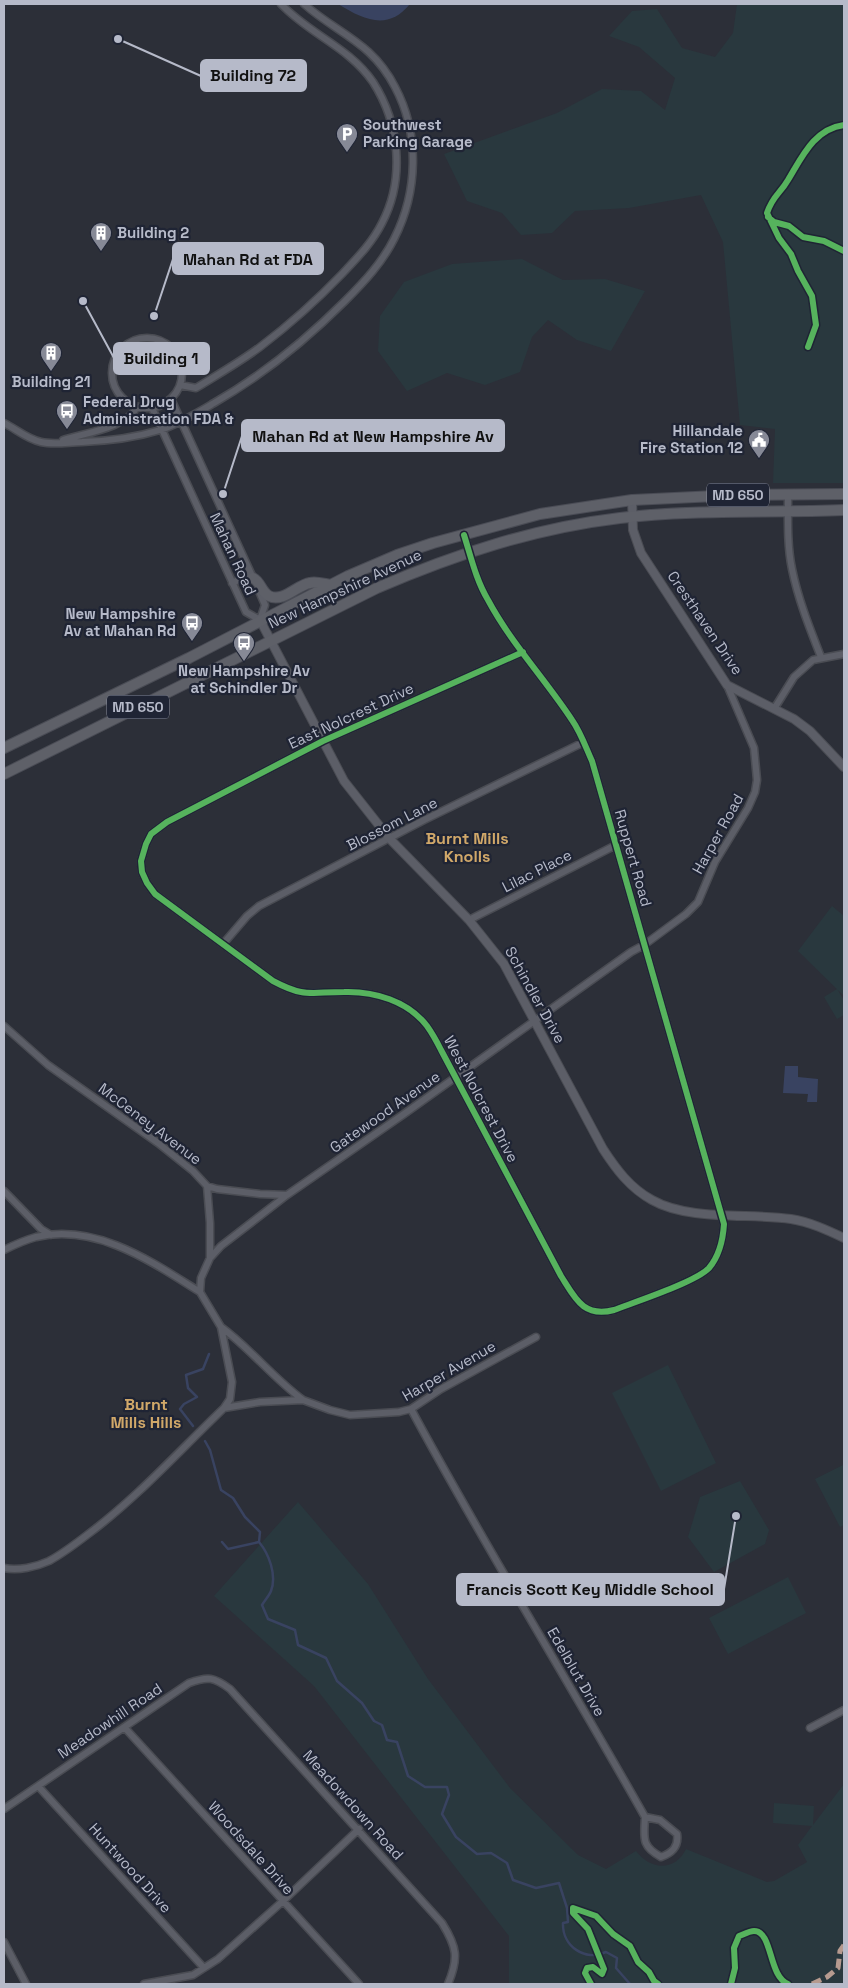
<svg xmlns="http://www.w3.org/2000/svg" width="848" height="1988" viewBox="0 0 848 1988" font-family="'Space Grotesk',sans-serif">
  <rect width="100%" height="100%" fill="#2c2f38"/>
  <path fill="#29383e" d="M737 4H844V483H773L775 429 740 425 723 242 701 195 629 208 575 211 552 233 521 235 502 213 467 201 444 154 557 113 602 89 641 91 665 110 675 78 639 47 609 36 632 11 657 9 682 48 715 57 733 33Z
    M522 259 563 280 605 279 645 291 611 351 577 340 548 320 532 337 520 372 485 385 447 373 407 391 378 351 380 316 404 282 452 264Z
    M832 906 844 916V996L798 951Z
    M837 989 844 1000V1015L837 1019 824 997Z
    M668 1365 716 1463 661 1491 612 1393Z
    M843 1465 844 1468V1525L840 1527 815 1479Z
    M740 1481 769 1530 765 1544 714 1572 688 1537 700 1497Z
    M298 1502 368 1584 428 1679 510 1788 578 1855 606 1869 636 1851C650 1870 675 1872 686 1849L767 1882 774 1881 807 1862 798 1845 812 1826 773 1823 774 1803 814 1806 813 1825 844 1784V1984H509V1936L314 1686 214 1596Z
    M788 1577 806 1613 728 1654 709 1618Z"/>
  <path fill="#394361" d="M338 4H410C388 31 364 20 338 4Z
    M785 1066H798V1077L818 1079 817 1102H807L808 1094 783 1093Z"/>
  <g fill="none" stroke-linecap="round" stroke-linejoin="round">
    <path stroke="#394361" stroke-width="2.5" d="M193 1426 180 1409 184 1404 197 1397 188 1388 186 1375 203 1369 209 1354
      M205 1441 210 1450 221 1490 233 1498 245 1517 260 1532 259 1542C269 1554 277 1575 271 1591 269 1596 265 1600 262 1605L268 1619 295 1630 298 1645 326 1658 337 1681 362 1703 374 1721 382 1725 387 1740 397 1742 408 1776 425 1787H447L449 1795 442 1814 456 1837 477 1854 491 1853 507 1863 513 1880 536 1888 559 1883 567 1908 568 1922 563 1923C562 1946 585 1962 606 1952L617 1958 616 1968 630 1984
      M222 1542 228 1549 259 1542"/>
    <g stroke="#4a4c53" stroke-width="9">
      <path id="minor" d="M112 373a35 35 0 1 1 70 0a35 35 0 1 1-70 0Z
        M180 385 196 388C217 375 240 362 260 347 289 325 317 300 342 274 357 258 372 243 382 223 405 179 400 124 373 82 349 47 309 34 281 4
        M171 399 254 580
        M152 408 246 612 260 620 265 605 258 589
        M4 423C16 429 27 439 41 442 54 445 69 442 82 442 109 441 134 438 160 430 179 424 197 413 214 403 263 375 305 341 345 301 364 282 382 263 394 239 418 192 420 134 395 87 372 42 338 34 304 4
        M63 440C85 433 126 428 137 407
        M788 495C788 519 787 545 792 569 798 599 810 629 821 657
        M464 535C471 557 476 580 488 600 511 643 545 679 572 720 581 733 586 748 592 761L724 1224C723 1240 720 1255 709 1268 696 1282 635 1302 614 1310 583 1318 575 1298 561 1276L441 1050C437 1042 432 1033 427 1026 408 1001 374 991 344 992 310 992 305 998 273 981L155 894 147 883 142 872 141 861 146 844 151 834 167 822 323 741 523 652
        M232 583 251 574
        M774 709 794 677 813 660 844 654
        M469 920 616 845
        M223 944 247 916 259 906 424 820 584 742
        M4 1026 48 1065 158 1143 193 1171 207 1186 210 1223V1258L201 1278 200 1292 221 1327 232 1382 230 1399 224 1408C179 1451 137 1498 87 1535 74 1545 62 1554 49 1561 36 1567 18 1571 4 1568
        M207 1186 217 1189 260 1194 287 1195
        M4 1191 41 1229 51 1235
        M4 1250C14 1245 25 1240 36 1237 97 1223 152 1262 200 1292
        M210 1258 221 1246 287 1195 404 1114 631 952 644 945 686 914 698 902 715 862 748 808 755 792 757 780 754 748 727 685
        M221 1327C250 1348 273 1378 303 1400
        M224 1408 260 1402 303 1400 330 1410 350 1415 399 1412 411 1409 441 1389 536 1337
        M411 1409C485 1547 568 1680 645 1817L660 1820 677 1834C679 1847 672 1853 661 1857 641 1846 644 1838 645 1817
        M125 1728 359 1984
        M810 1728 844 1710
        M38 1786 204 1968
        M4 1809 189 1683C208 1676 214 1677 230 1689L442 1923C457 1947 459 1958 448 1984
        M4 1942 26 1984
        M144 1984 193 1975 218 1959 283 1901 359 1829"/>
    </g>
    <g stroke="#4a4c53" stroke-width="10">
      <path id="tertiary" d="M632 500 633 530 641 553 727 685 794 719 810 731 844 767
        M260 620 344 781 389 838 469 920 504 964 603 1149C616 1169 630 1188 652 1200 689 1221 749 1213 791 1219 810 1222 827 1230 844 1238"/>
    </g>
    <g stroke="#4a4c55" stroke-width="12">
      <path id="primary" d="M253 578C261 582 261 592 269 596 283 603 297 585 310 583 316 581 324 584 330 585
        M4 748 189 658 348 576 397 555 433 543 540 514 632 500 737 495 844 494
        M4 774 377 588C456 554 535 528 620 518 694 509 770 513 844 510"/>
    </g>
    <use href="#minor" stroke="#5c5e67" stroke-width="6"/>
    <use href="#tertiary" stroke="#5c5e67" stroke-width="8"/>
    <use href="#primary" stroke="#5e6068" stroke-width="10"/>
    <path stroke="#b69a8f" stroke-width="5" stroke-dasharray="10 5" stroke-linecap="butt" d="M812 1984 827 1977 838 1968 840 1951 844 1945"/>
    <g stroke="#1f2434" stroke-width="9">
      <path id="cycleway" d="M768 217 774 222 789 226 803 237 824 241 844 251
        M808 347 816 325 812 296 798 271 791 254 779 238 767 213C773 195 780 194 788 180 802 157 814 129 844 125
        M464 535C471 557 476 580 488 600 511 643 545 679 572 720 581 733 586 748 592 761L724 1224C723 1240 720 1255 709 1268 696 1282 635 1302 614 1310 583 1318 575 1298 561 1276L441 1050C437 1042 432 1033 427 1026 408 1001 374 991 344 992 310 992 305 998 273 981L155 894 147 883 142 872 141 861 146 844 151 834 167 822 323 741 523 652
        M591 1984 585 1973 587 1968 593 1967 602 1974 604 1969 588 1929 573 1913V1908L596 1916 613 1934 630 1946 638 1962 649 1972 654 1981 658 1984
        M731 1984 735 1968 734 1948 739 1936C744 1934 750 1931 754 1931 773 1931 768 1976 788 1984"/>
    </g>
    <use href="#cycleway" stroke="#56b35d" stroke-width="6"/>
  </g>
  <defs>
    <g id="parking-pin" transform="scale(1.125)"><path d="M0 17L-7.5 6A9.5 9.5 0 1 1 7.5 6Z" fill="#868996" stroke="#1f2434"/><path d="M-3.5-5.5H1a3.5 3.5 0 0 1 0 7H-1V5.5H-3.5ZM-1-3.4V-.6H.8a1.4 1.4 0 0 0 0-2.8Z" fill="#fff"/></g>
    <g id="building-pin" transform="scale(1.125)"><path d="M0 17L-7.5 6A9.5 9.5 0 1 1 7.5 6Z" fill="#868996" stroke="#1f2434"/><path d="M-4-6H4V6H1V3H-1V6H-4ZM-2.5-4.3h1.7v1.8h-1.7ZM.8-4.3h1.7v1.8H.8ZM-2.5-1h1.7V.8h-1.7ZM.8-1h1.7V.8H.8Z" fill="#fff"/></g>
    <g id="bus-pin" transform="scale(1.125)"><path d="M0 17L-7.5 6A9.5 9.5 0 1 1 7.5 6Z" fill="#868996" stroke="#1f2434"/><path d="M-5-6H5V4H4V6H2V4H-2V6H-4V4H-5ZM-3.5-4V0h7V-4ZM-3.5 1.2v1.5H-2V1.2ZM2 1.2v1.5H3.5V1.2Z" fill="#fff"/></g>
    <g id="civic-pin" transform="scale(1.125)"><path d="M0 17L-7.5 6A9.5 9.5 0 1 1 7.5 6Z" fill="#868996" stroke="#1f2434"/><path d="M-.6-6.5H3V-4.5H.6V-3L4-1V1h2V6H-6V1h2V-1L-.6-3ZM-1.2 2.5V6h2.4V2.5Z" fill="#fff"/></g>
  </defs>
  <g fill-rule="evenodd">
    <use href="#parking-pin" x="347" y="134"/>
    <use href="#building-pin" x="101" y="233"/>
    <use href="#building-pin" x="51" y="353"/>
    <use href="#bus-pin" x="67" y="411"/>
    <use href="#civic-pin" x="759" y="440"/>
    <use href="#bus-pin" x="192" y="623"/>
    <use href="#bus-pin" x="244" y="643"/>
  </g>
  <g text-anchor="middle" stroke-width="4.5" stroke-linejoin="round" paint-order="stroke">
    <g fill="#1f2434" stroke="#898d9c" stroke-width="1">
      <rect x="707" y="483.5" width="62" height="23" rx="4"/>
      <rect x="107" y="695.5" width="62" height="23" rx="4"/>
    </g>
    <g font-size="14" font-weight="bold" fill="#b6bac9">
      <text x="738" y="500">MD 650</text>
      <text x="138" y="712">MD 650</text>
    </g>
    <g font-size="15" font-weight="bold" fill="#b6bac9" stroke="#1f2434" text-anchor="start">
      <text x="363" y="130">Southwest<tspan x="363" dy="17">Parking Garage</tspan></text>
      <text x="117" y="238">Building 2</text>
      <text x="51" y="387" text-anchor="middle">Building 21</text>
      <text x="83" y="407">Federal Drug<tspan x="83" dy="17">Administration FDA &amp;</tspan></text>
      <text x="743" y="436" text-anchor="end">Hillandale<tspan x="743" dy="17">Fire Station 12</tspan></text>
      <text x="176" y="619" text-anchor="end">New Hampshire<tspan x="176" dy="17">Av at Mahan Rd</tspan></text>
      <text x="244" y="676" text-anchor="middle">New Hampshire Av<tspan x="244" dy="17">at Schindler Dr</tspan></text>
    </g>
    <g font-size="15" fill="#b6bac9" stroke="#1f2434">
      <text transform="translate(233 554) rotate(65)" y="5">Mahan Road</text>
      <text transform="translate(345 589) rotate(-25)" y="5">New Hampshire Avenue</text>
      <text transform="translate(705 623) rotate(56)" y="5">Cresthaven Drive</text>
      <text transform="translate(351 716) rotate(-25)" y="5">East Nolcrest Drive</text>
      <text transform="translate(392 824) rotate(-27)" y="5">Blossom Lane</text>
      <text transform="translate(718 834) rotate(-61)" y="5">Harper Road</text>
      <text transform="translate(633 858) rotate(74)" y="5">Ruppert Road</text>
      <text transform="translate(537 871) rotate(-27)" y="5">Lilac Place</text>
      <text transform="translate(535 995) rotate(61)" y="5">Schindler Drive</text>
      <text transform="translate(481 1099) rotate(62)" y="5">West Nolcrest Drive</text>
      <text transform="translate(385 1112) rotate(-35)" y="5">Gatewood Avenue</text>
      <text transform="translate(150 1124) rotate(37)" y="5">McCeney Avenue</text>
      <text transform="translate(449 1371) rotate(-30)" y="5">Harper Avenue</text>
      <text transform="translate(576 1672) rotate(60)" y="5">Edelblut Drive</text>
      <text transform="translate(110 1721) rotate(-34)" y="5">Meadowhill Road</text>
      <text transform="translate(353 1805) rotate(48)" y="5">Meadowdown Road</text>
      <text transform="translate(251 1848) rotate(48)" y="5">Woodsdale Drive</text>
      <text transform="translate(130 1868) rotate(48)" y="5">Huntwood Drive</text>
    </g>
    <g font-size="16" font-weight="bold" fill="#d1a869" stroke="#1f2434">
      <text x="467" y="844">Burnt Mills<tspan x="467" dy="18">Knolls</tspan></text>
      <text x="146" y="1410">Burnt<tspan x="146" dy="18">Mills Hills</tspan></text>
    </g>
  </g>
  <path fill="none" stroke="#b6bac9" stroke-width="2" d="M118 39L201 76M154 316L173 259M83 301L114 358M223 494L242 436M736 1516L724 1589"/>
  <g fill="#b6bac9" stroke="#1f2434" stroke-width="2">
    <circle cx="118" cy="39" r="5"/>
    <circle cx="154" cy="316" r="5"/>
    <circle cx="83" cy="301" r="5"/>
    <circle cx="223" cy="494" r="5"/>
    <circle cx="736" cy="1516" r="5"/>
  </g>
  <g fill="#b6bac9" stroke="#b6bac9" stroke-width="2">
    <rect x="201" y="60" width="105" height="31" rx="5"/>
    <rect x="173" y="243" width="150" height="31" rx="5"/>
    <rect x="114" y="343" width="95" height="31" rx="5"/>
    <rect x="242" y="420" width="262" height="31" rx="5"/>
    <rect x="457" y="1574" width="267" height="31" rx="5"/>
  </g>
  <g font-size="16" text-anchor="middle" font-weight="bold" fill="#111">
    <text x="253" y="81">Building 72</text>
    <text x="248" y="265">Mahan Rd at FDA</text>
    <text x="161" y="364">Building 1</text>
    <text x="373" y="442">Mahan Rd at New Hampshire Av</text>
    <text x="590" y="1595">Francis Scott Key Middle School</text>
  </g>
  <rect width="848" height="1988" fill="none" stroke="#b6bac9" stroke-width="10"/>
</svg>
